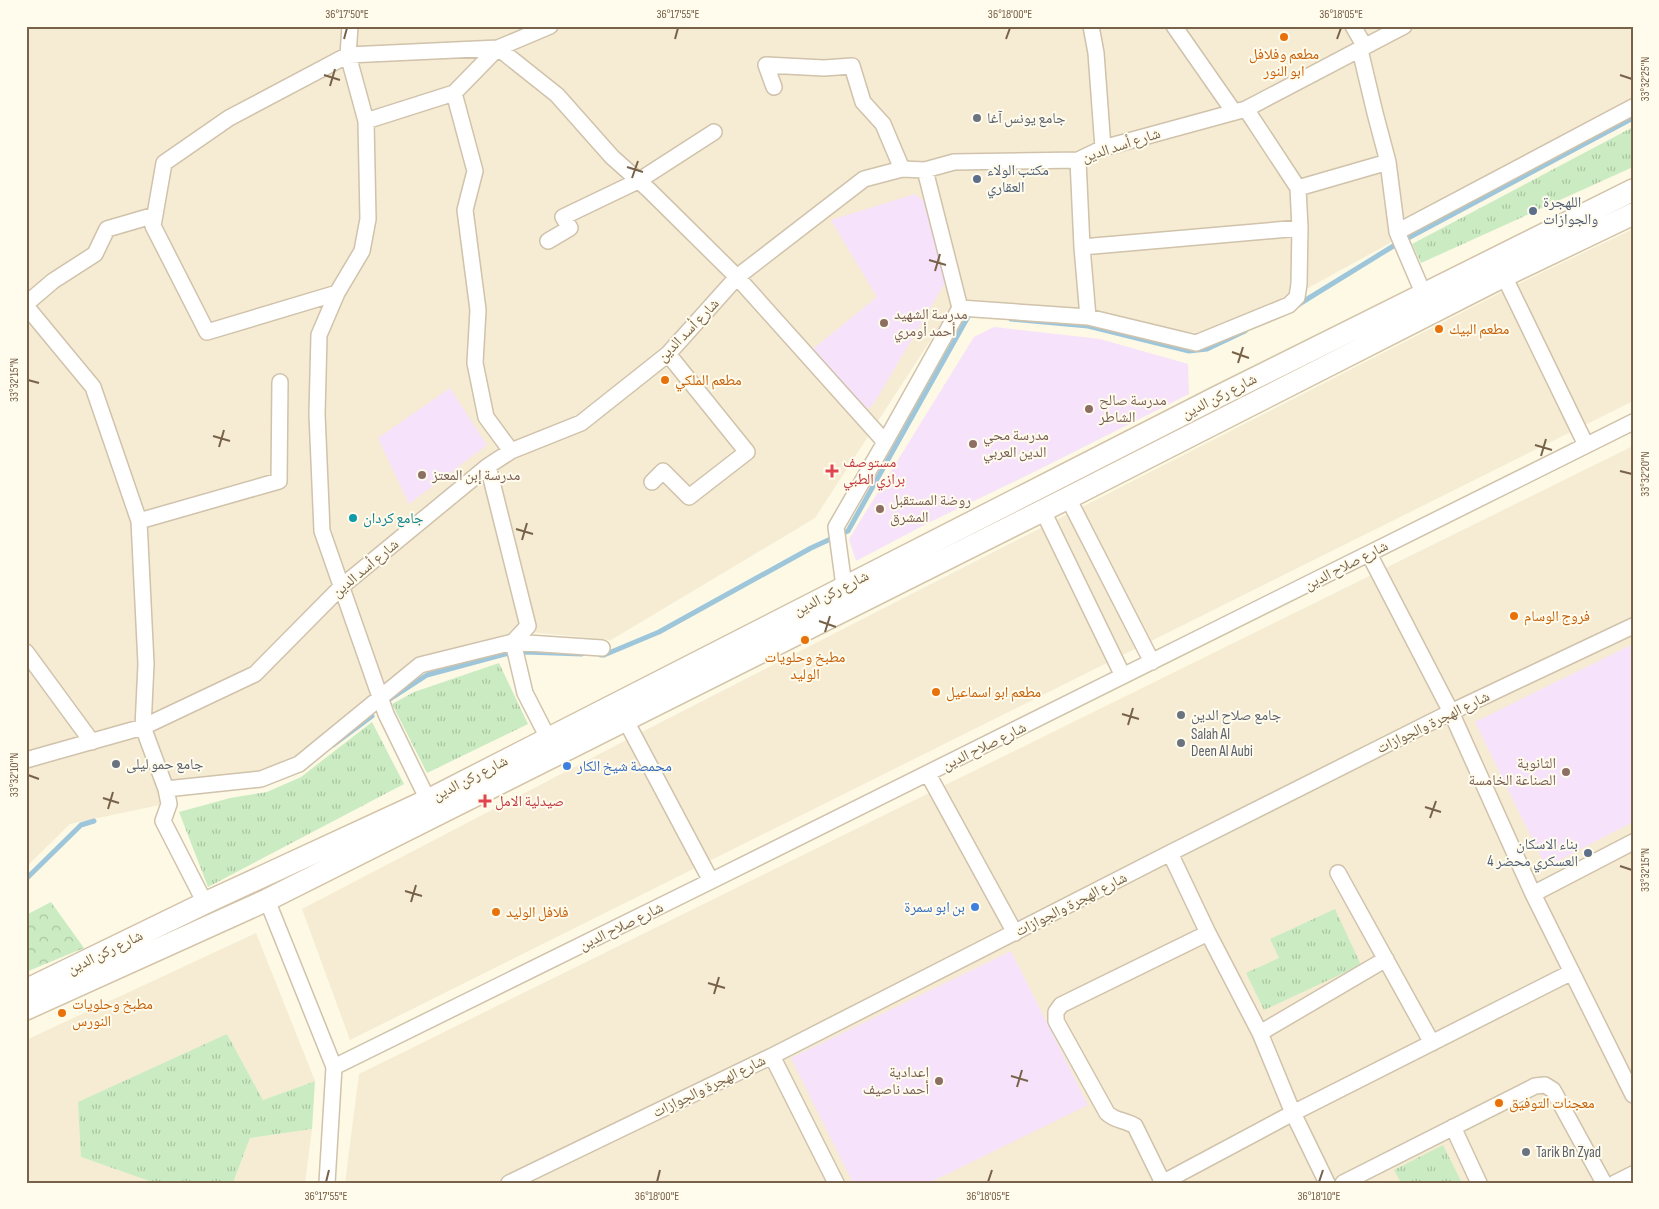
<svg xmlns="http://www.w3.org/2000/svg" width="1659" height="1209" viewBox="0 0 1659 1209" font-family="'Sofia Sans Condensed','Noto Naskh Arabic',sans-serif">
  <defs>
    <pattern id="grass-tufts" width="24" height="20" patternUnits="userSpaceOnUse" patternTransform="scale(1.25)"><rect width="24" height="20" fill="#cbecc3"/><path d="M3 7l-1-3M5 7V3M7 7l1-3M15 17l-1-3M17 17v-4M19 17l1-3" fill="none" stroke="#aac3a0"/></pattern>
    <pattern id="forest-crowns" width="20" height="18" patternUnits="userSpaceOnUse" patternTransform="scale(1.25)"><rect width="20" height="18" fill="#cbecc3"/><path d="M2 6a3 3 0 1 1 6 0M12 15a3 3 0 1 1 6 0" fill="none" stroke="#aac3a0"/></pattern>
  </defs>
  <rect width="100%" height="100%" fill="#fdf9e5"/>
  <path fill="#f5ecd3" d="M26 26H1633V103L1399 238 1221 336 956 301 815 518 611 640 519 631 411 661 297 761 258 774 159 785 164 804 70 824 26 867Z
    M1633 229V401L350 1040 302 909 634 736 1510 288Z
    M1633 446V1183H345L359 1074Z
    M256 933 315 1081 263 1100 227 1034 81 1157 155 1183H26V1040Z
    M312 1129 305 1183H233L250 1138Z"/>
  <path fill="#f6e2fa" d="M915 194 926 203 945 283 873 405 862 412 813 349 877 297 831 220Z
    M994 327 1100 339 1188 364 1189 394 1034 472 930 522 856 561 849 539 974 337Z
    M450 388 487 445 409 504 378 438Z
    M1633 644V822L1546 867 1475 722Z
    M1011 951 1088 1105 929 1183H853L791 1058Z"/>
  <path fill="url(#grass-tufts)" d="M1633 127V167L1421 263 1412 244Z
    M499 663 528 724 427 773 392 704 414 692Z
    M372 722 404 784 208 887 179 812 230 798 267 792 301 777Z
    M1335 909 1361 965 1264 1010 1246 973 1279 958 1270 939Z
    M227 1034 263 1100 315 1081 312 1129 250 1138 233 1183H155L81 1157 78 1102Z
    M1443 1145 1462 1183H1401L1394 1170Z"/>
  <path fill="url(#forest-crowns)" d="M51 902 84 948 26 972V915Z"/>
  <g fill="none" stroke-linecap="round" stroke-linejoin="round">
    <path stroke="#9ec6db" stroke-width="5" d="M1296 306 1395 245 1633 118
      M1011 319 1088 326 1189 351 1207 349 1245 331
      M601 655H604L659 632 811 548 848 531 969 315H973
      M390 699 427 675 505 654 525 652 582 654
      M333 745 372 716
      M26 879 81 825 94 821"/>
    <g stroke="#d0c2ab" stroke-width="18">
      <path id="street" d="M350 26 348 55 366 121 368 219 362 251 337 293 319 335 317 414 322 531 386 714 428 800
        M1091 26 1096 53 1103 148
        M1174 26 1234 112
        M1353 26 1365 47
        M1360 50 1375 113 1388 162 1397 232 1424 295
        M774 87 766 65 824 68 852 66 863 102 883 124 902 169
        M454 93 475 171 465 210 478 310 475 363 486 417 511 451
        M366 121 454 93 498 48 550 26
        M1078 160 1082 247 1088 317
        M1298 188 1388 162
        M1397 232 1633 107
        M548 241 570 228 563 217 638 181 714 132
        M1082 247 1300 228
        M1504 276 1586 445
        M337 293 207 332 153 226 164 163 229 118 348 55 498 48 557 95 612 157 649 190 737 277 885 442
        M26 304 53 281 95 254 107 229 155 215
        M26 306 93 387 139 521 146 664 143 727 166 789 169 804 163 821 205 903
        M960 308 1088 317 1196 343 1289 305 1297 297 1299 284 1300 228 1298 188 1246 109
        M488 466 528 626 513 642 525 693 548 738
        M652 482 663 471 689 497 747 452 668 354
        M1068 498 1152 662
        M1043 511 1123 676
        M139 521 279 481 280 382
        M1369 554 1451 712 1533 894 1633 1095
        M844 586 836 527 885 442 960 308 925 170
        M26 652 92 742
        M626 721 711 881
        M26 760 143 727 255 674 341 587 488 466 511 451 581 423 668 354 737 277 864 179 902 169 925 170 954 162 1078 160 1103 148 1246 109 1404 26
        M928 774 1015 933
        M166 789 261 779 299 764 420 665 513 642 602 648
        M1170 853 1208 933 1260 1033 1293 1113 1327 1183
        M1338 873 1432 1043
        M1533 894 1633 842
        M267 900 334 1067 327 1183
        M1260 1033 1386 959
        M772 1056 836 1183
        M334 1067 711 881 1633 422
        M1453 1127 1479 1183
        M509 1183 772 1056 1170 853 1451 712 1633 626
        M1162 1183 1293 1113 1572 972
        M1163 1183 1135 1126C1125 1120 1115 1121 1107 1113L1056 1021V1012L1061 1005 1208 933
        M1343 1183 1535 1086 1545 1085 1553 1090 1604 1183
        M1615 1183 1633 1174"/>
    </g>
    <g stroke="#d3c3a8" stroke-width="24">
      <path id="secondary" d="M26 990 205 903 428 800 1217 397 1633 190
        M26 1009 267 900 1068 498 1504 276 1633 214"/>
    </g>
    <use href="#street" stroke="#fff" stroke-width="15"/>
    <use href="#secondary" stroke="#fff" stroke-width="21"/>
  </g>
  <path fill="none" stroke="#786249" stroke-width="2" d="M344 39 347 28M675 39 678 28M1006 39 1010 28M1337 39 1341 28M324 75 340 80M1620 75 1632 79M330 86 335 69M627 167 643 172M632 178 638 161M929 260 946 265M935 271 940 254M1232 352 1249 358M1238 363 1243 347M28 380 39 383M213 436 230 441M1535 445 1552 450M219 447 224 430M1541 456 1546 439M1620 471 1632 474M516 529 533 534M522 540 527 523M819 621 836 627M825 632 830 616M1122 714 1139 719M1128 725 1133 708M28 775 39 779M103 798 119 803M1425 807 1441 812M108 809 113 792M1430 818 1436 801M1620 866 1632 870M405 891 422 896M411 902 416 885M708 983 725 988M714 994 719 977M1011 1076 1028 1081M1017 1087 1022 1070M326 1182 329 1170M657 1182 660 1170M988 1182 992 1170M1319 1182 1323 1170"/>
  <g fill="#e8710a" stroke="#fffbed" stroke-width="2">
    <circle cx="1284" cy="37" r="5"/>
    <circle cx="1439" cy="329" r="5"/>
    <circle cx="665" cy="380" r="5"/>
    <circle cx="1514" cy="616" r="5"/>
    <circle cx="805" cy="640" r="5"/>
    <circle cx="936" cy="692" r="5"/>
    <circle cx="496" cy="912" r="5"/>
    <circle cx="62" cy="1013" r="5"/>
    <circle cx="1499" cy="1103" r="5"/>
  </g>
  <g fill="#6b7280" stroke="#fffbed" stroke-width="2">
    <circle cx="977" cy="118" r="5"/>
    <circle cx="1181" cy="715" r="5"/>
    <circle cx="1181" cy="743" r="5"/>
    <circle cx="116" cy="764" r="5"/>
    <circle cx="1526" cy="1152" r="5"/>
  </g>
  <g fill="#5c6f8a" stroke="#fffbed" stroke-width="2">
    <circle cx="977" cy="179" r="5"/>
    <circle cx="1533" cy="211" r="5"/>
    <circle cx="1588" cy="853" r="5"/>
  </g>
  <g fill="#8d6e63" stroke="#fffbed" stroke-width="2">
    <circle cx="884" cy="323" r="5"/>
    <circle cx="1089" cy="409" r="5"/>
    <circle cx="973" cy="444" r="5"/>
    <circle cx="422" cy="475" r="5"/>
    <circle cx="880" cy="509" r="5"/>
    <circle cx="1566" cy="772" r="5"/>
    <circle cx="939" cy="1081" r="5"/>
  </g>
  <g fill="#e0444e" stroke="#fffbed" stroke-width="2">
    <path d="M829.5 463.5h5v5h5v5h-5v5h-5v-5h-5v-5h5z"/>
    <path d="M482.5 793.5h5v5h5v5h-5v5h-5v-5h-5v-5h5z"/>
  </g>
  <circle fill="#0f9aa8" stroke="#fffbed" stroke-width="2" cx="353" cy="518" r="5"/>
  <g fill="#3f7fe0" stroke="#fffbed" stroke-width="2">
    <circle cx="567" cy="766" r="5"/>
    <circle cx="975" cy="907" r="5"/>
  </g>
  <g text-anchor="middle" stroke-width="4" stroke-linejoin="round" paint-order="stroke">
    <g font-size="15" fill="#c56008" stroke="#fffbed" text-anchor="start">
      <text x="1284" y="59" text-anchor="middle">مطعم وفلافل<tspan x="1284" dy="17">ابو النور</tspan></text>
      <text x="1449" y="334">مطعم البيك</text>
      <text x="675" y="385">مطعم الملكي</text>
      <text x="1524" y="621">فروج الوسام</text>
      <text x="805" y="662" text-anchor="middle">مطبخ وحلويات<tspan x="805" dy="17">الوليد</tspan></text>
      <text x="946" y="697">مطعم ابو اسماعيل</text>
      <text x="506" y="917">فلافل الوليد</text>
      <text x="72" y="1009">مطبخ وحلويات<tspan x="72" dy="17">النورس</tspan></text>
      <text x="1509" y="1108">معجنات التوفيق</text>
    </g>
    <g font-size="15" fill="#5b616d" stroke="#fffbed" text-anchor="start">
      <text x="987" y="123">جامع يونس آغا</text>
      <text x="1191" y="720">جامع صلاح الدين</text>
      <text x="1191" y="739">Salah Al<tspan x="1191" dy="17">Deen Al Aubi</tspan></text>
      <text x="126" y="769">جامع حمو ليلى</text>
      <text x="1536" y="1157">Tarik Bn Zyad</text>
    </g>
    <g font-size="15" fill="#786249" stroke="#fffbed">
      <text transform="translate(1121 145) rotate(-18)" y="5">شارع أسد الدين</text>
      <text transform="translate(688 330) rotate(-46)" y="5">شارع أسد الدين</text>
      <text transform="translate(1219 396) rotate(-27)" y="5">شارع ركن الدين</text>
      <text transform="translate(1346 565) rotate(-27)" y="5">شارع صلاح الدين</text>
      <text transform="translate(365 568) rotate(-40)" y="5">شارع أسد الدين</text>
      <text transform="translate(831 593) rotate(-27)" y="5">شارع ركن الدين</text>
      <text transform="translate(1433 722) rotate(-26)" y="5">شارع الهجرة والجوازات</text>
      <text transform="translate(984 746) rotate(-26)" y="5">شارع صلاح الدين</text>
      <text transform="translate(470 778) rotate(-27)" y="5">شارع ركن الدين</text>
      <text transform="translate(1071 904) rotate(-27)" y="5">شارع الهجرة والجوازات</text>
      <text transform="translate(621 926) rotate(-26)" y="5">شارع صلاح الدين</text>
      <text transform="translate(105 952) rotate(-26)" y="5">شارع ركن الدين</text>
      <text transform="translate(709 1086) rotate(-26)" y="5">شارع الهجرة والجوازات</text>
    </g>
    <g font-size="15" fill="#4e5e75" stroke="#fffbed" text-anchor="start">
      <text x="987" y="175">مكتب الولاء<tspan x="987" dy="17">العقاري</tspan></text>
      <text x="1543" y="207">اللهجرة<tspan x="1543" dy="17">والجوازات</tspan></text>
      <text x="1578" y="849" text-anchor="end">بناء الاسكان<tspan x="1578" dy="17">العسكري محضر 4</tspan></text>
    </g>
    <g font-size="15" fill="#785e54" stroke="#fffbed" text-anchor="start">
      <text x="894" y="319">مدرسة الشهيد<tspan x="894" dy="17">أحمد أومري</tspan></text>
      <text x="1099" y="405">مدرسة صالح<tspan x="1099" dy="17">الشاطر</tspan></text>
      <text x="983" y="440">مدرسة محي<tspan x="983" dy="17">الدين العربي</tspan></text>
      <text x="432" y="480">مدرسة إبن المعتز</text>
      <text x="890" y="505">روضة المستقبل<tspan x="890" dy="17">المشرق</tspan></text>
      <text x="1556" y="768" text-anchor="end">الثانوية<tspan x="1556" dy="17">الصناعة الخامسة</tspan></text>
      <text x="929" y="1077" text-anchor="end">إعدادية<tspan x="929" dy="17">أحمد ناصيف</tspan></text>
    </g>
    <g font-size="15" fill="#be3a42" stroke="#fffbed" text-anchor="start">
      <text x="843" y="467">مستوصف<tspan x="843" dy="17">برازي الطبي</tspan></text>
      <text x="495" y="806">صيدلية الامل</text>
    </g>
    <g font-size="15" fill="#0d838f" stroke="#fffbed" text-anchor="start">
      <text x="363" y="523">جامع كردان</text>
    </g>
    <g font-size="15" fill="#366cbe" stroke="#fffbed" text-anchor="start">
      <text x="577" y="771">محمصة شيخ الكار</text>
      <text x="965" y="912" text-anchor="end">بن ابو سمرة</text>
    </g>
  </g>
  <rect width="1659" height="1209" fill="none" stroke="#fffbed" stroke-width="55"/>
  <rect x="28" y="28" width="1604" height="1154" fill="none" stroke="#786249" stroke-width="2"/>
  <g font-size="12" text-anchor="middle" fill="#786249">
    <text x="347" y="18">36°17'50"E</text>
    <text x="678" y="18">36°17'55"E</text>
    <text x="1010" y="18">36°18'00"E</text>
    <text x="1341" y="18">36°18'05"E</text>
    <text transform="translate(1645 79) rotate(-90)" y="4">33°32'25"N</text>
    <text transform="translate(14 380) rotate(-90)" y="4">33°32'15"N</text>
    <text transform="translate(1645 474) rotate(-90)" y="4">33°32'20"N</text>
    <text transform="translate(14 775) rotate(-90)" y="4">33°32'10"N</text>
    <text transform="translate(1645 870) rotate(-90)" y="4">33°32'15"N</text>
    <text x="326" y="1200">36°17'55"E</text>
    <text x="657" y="1200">36°18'00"E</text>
    <text x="988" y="1200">36°18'05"E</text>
    <text x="1319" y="1200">36°18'10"E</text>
  </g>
</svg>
